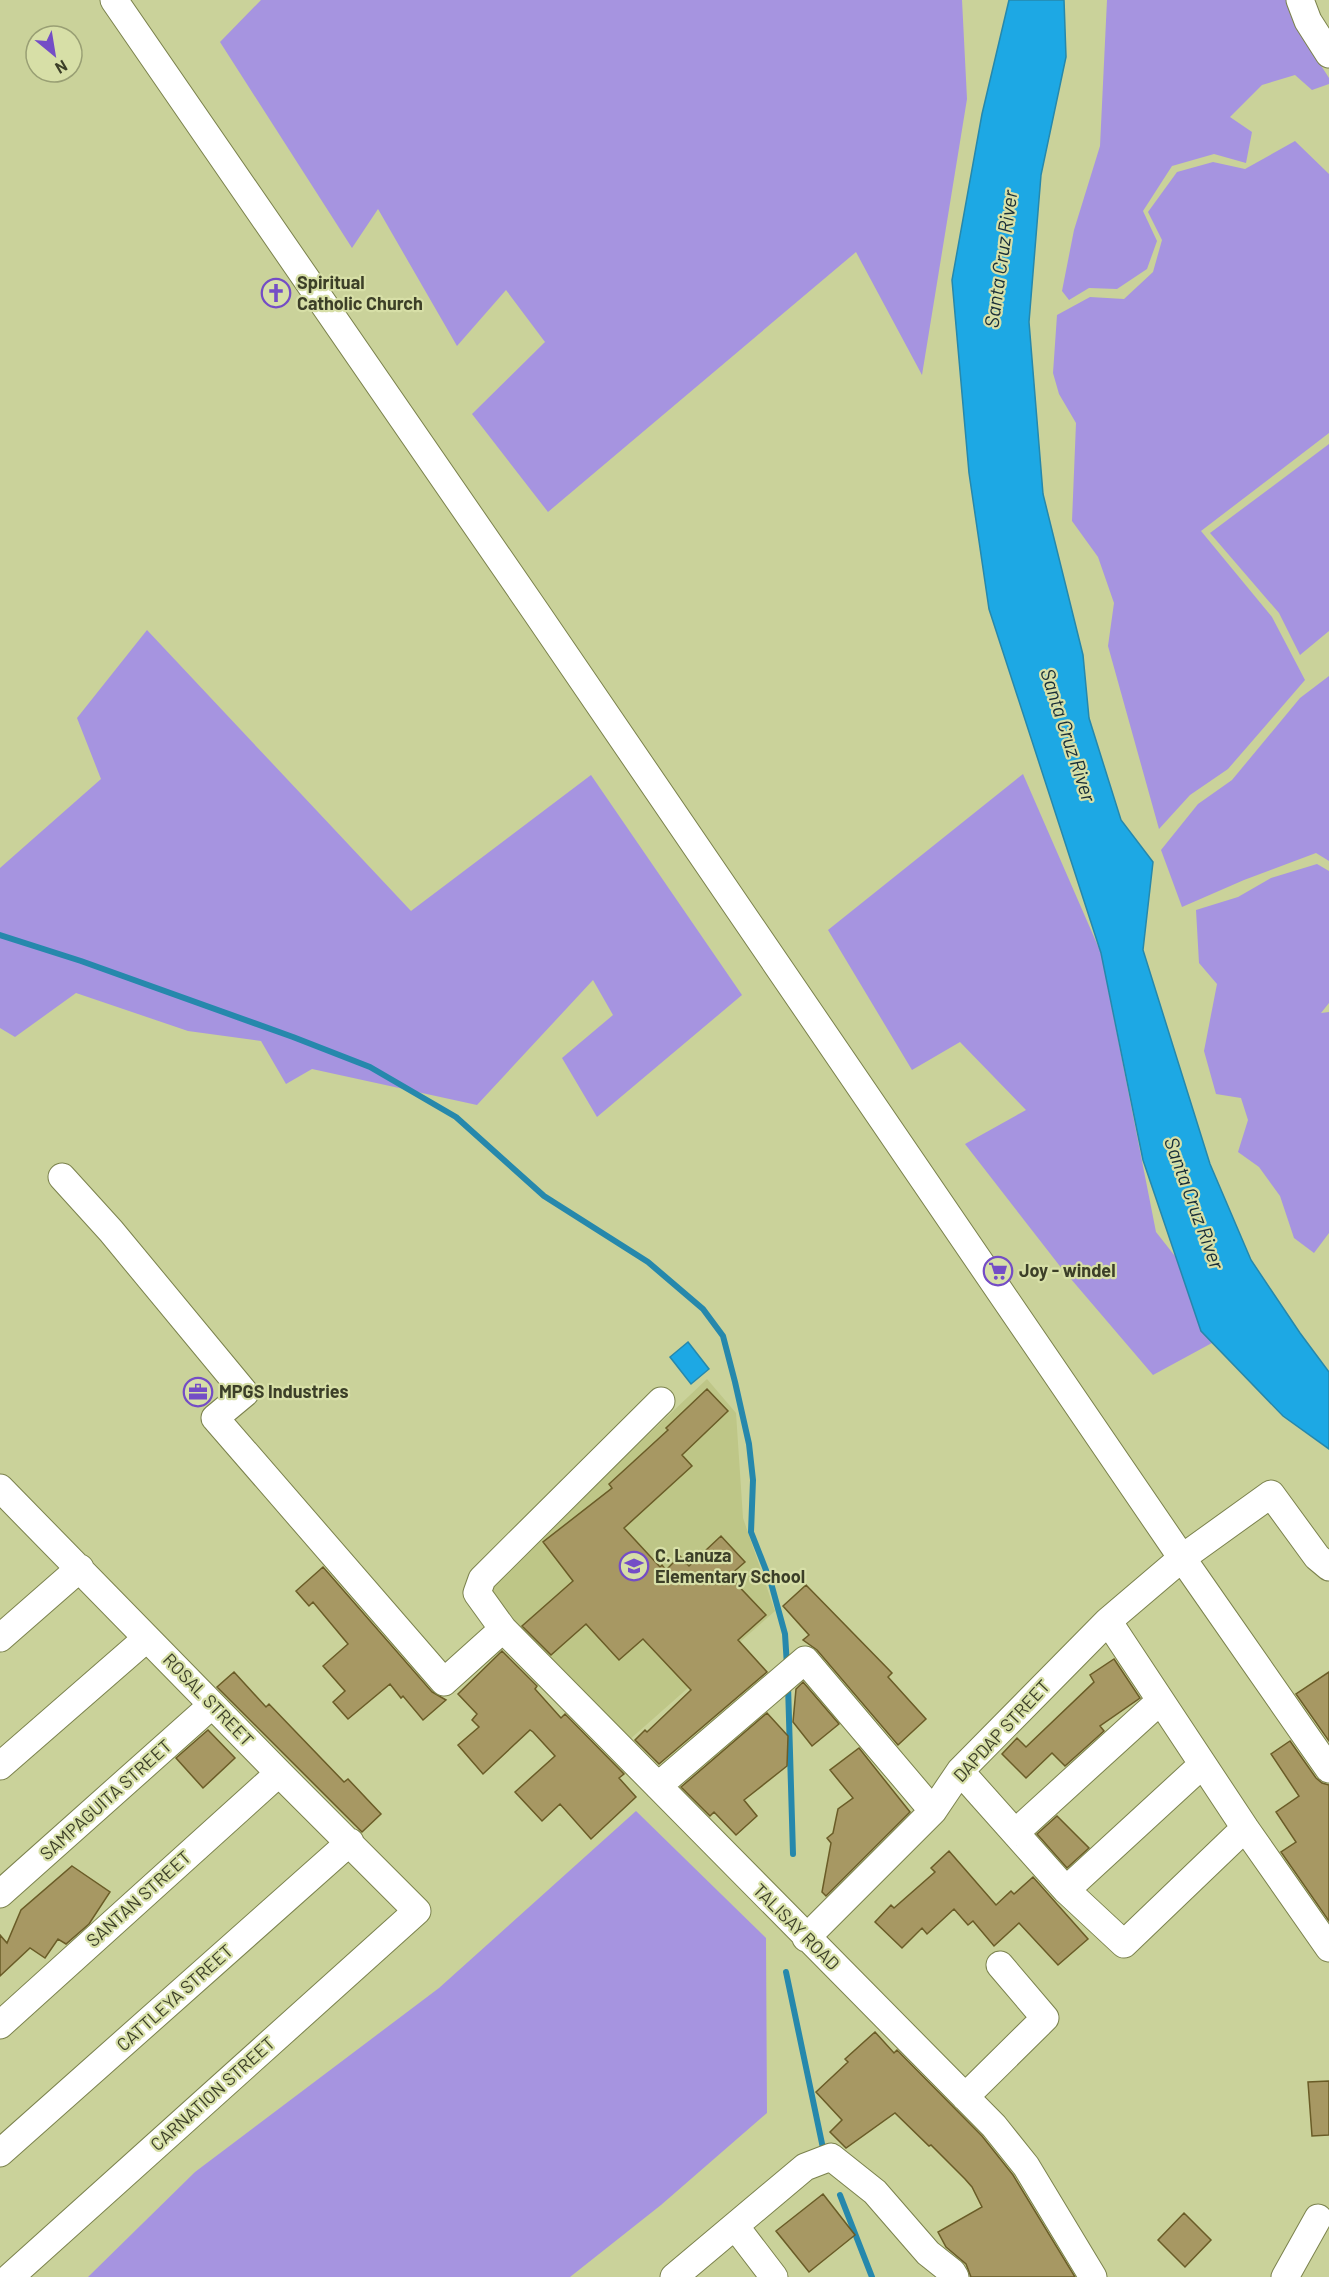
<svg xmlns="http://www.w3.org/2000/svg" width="1329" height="2277" viewBox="0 0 1329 2277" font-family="Barlow,sans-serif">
  <rect width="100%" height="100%" fill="#cad29a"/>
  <path fill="#bec687" d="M707 1379 736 1413 743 1518 775 1611 628 1741 487 1595V1587Z"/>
  <path fill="#a694e0" d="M261 0H962L967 99 922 375 856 252 548 512 472 414 545 342 506 290 457 346 378 209 352 248 220 42Z
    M1107 0H1287L1295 25 1329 78V84L1312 90 1295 75 1262 85 1230 117 1252 132 1246 163 1214 154 1172 166 1143 211 1157 241 1147 269 1117 289 1089 288 1069 300 1062 291 1074 230 1100 146Z
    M1295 141 1329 174V433L1201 531 1272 617 1305 680 1228 769 1190 795 1159 829 1108 646 1114 603 1098 557 1072 521 1076 423 1059 394 1053 373 1057 315 1090 297 1124 299 1153 272 1162 240 1148 212 1177 172 1213 162 1245 169Z
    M1329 444V631L1300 655 1279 613 1210 533Z
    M147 630 411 911 591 775 742 995 597 1117 562 1058 613 1015 593 980 477 1105 312 1069 286 1084 261 1041 188 1031 76 993 15 1037 0 1028V868L101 779 77 718Z
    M1329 676V861L1316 853 1244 880 1182 907 1161 850 1198 804 1232 780 1300 698Z
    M1023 774 1101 953 1156 1232 1234 1331 1153 1375 1059 1265 965 1144 1026 1110 960 1042 912 1070 828 930Z
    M1317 864 1329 871V1003L1321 1013 1329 1012V1233L1314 1253 1294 1238 1280 1196 1259 1167 1238 1152 1248 1120 1241 1098 1216 1094 1204 1051 1217 984 1199 963 1196 910 1238 897 1271 878Z
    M636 1811 766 1938 767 2113 661 2205 570 2277H88L195 2172 439 1988Z"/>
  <path fill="#1da8e4" stroke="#2688ac" stroke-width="1.5" d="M1009 0H1064L1066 57 1041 175 1029 322 1043 494 1083 655 1089 718 1121 820 1153 862 1143 950 1210 1164 1251 1260 1300 1333 1329 1372V1449L1283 1416 1201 1331 1143 1160 1101 953 989 609 969 473 952 280 982 114Z
    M688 1342 709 1369 691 1384 670 1357Z"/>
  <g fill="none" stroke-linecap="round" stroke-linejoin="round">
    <path stroke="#2688ac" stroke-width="6" d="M0 935 81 961 293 1037 370 1067 456 1117 544 1196 648 1262 703 1309 723 1336 735 1382 749 1444 753 1480 751 1532 771 1583 785 1634 787 1666
      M788 1685 793 1854
      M786 1972 824 2153
      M840 2195 872 2277"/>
  </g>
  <path fill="#a79863" stroke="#6a5c27" stroke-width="1.5" d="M707 1389 728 1411 682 1455 692 1466 624 1528 660 1567 662 1565 666 1570 680 1556 689 1566 721 1536 745 1562 729 1576 766 1615 738 1640 767 1672 659 1764 635 1740 645 1730 647 1732 691 1690 643 1639 619 1660 586 1624 551 1655 522 1626 573 1581 543 1542 612 1488 609 1484 668 1430 666 1428Z
    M323 1567 432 1692 446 1700 423 1720 403 1696 401 1698 390 1684 348 1719 333 1702 345 1691 323 1666 348 1644 313 1602 309 1606 296 1591Z
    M806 1585 892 1673 888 1677 926 1719 898 1745 817 1650 803 1640 809 1635 783 1606Z
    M502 1651 537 1686 535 1689 561 1718 565 1714 624 1774 619 1778 636 1797 591 1839 560 1804 542 1821 515 1792 555 1756 533 1732 530 1730 483 1774 458 1745 479 1727 472 1720 477 1714 458 1694Z
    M1114 1659 1140 1698 1100 1726 1104 1731 1065 1766 1052 1753 1026 1778 1002 1754 1017 1738 1026 1747 1094 1682 1090 1675Z
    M234 1672 266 1707 269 1704 344 1782 348 1779 381 1814 362 1832 217 1687Z
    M1329 1672V1741L1296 1694Z
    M803 1682 839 1724 812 1746 793 1722 796 1689Z
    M767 1713 788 1736 787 1766 744 1800 757 1816 736 1835 714 1812 710 1816 681 1787Z
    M208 1730 235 1758 203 1788 176 1758Z
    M1290 1741 1316 1778 1322 1783 1329 1785V1921L1281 1852 1296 1842 1276 1812 1299 1796 1271 1754Z
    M859 1748 910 1812 826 1896 822 1892 831 1843 827 1838 833 1833 838 1809 853 1798 830 1770Z
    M1057 1816 1089 1848 1067 1868 1037 1834Z
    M949 1851 996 1905 1011 1891 1014 1894 1033 1877 1088 1939 1058 1965 1019 1923 994 1946 973 1921 968 1925 954 1909 927 1934 922 1928 902 1948 875 1922 891 1905 894 1908 935 1872 931 1868Z
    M72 1866 110 1892 89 1924 66 1944 58 1939 45 1958 30 1948 0 1976V1935L7 1943 21 1910Z
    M875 2032 894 2053 897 2050 982 2136 1013 2175 1075 2277H971L966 2264 946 2247 938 2232 982 2207 972 2187 965 2179 931 2145 929 2146 895 2113 846 2148 830 2132 842 2120 816 2092 848 2062 845 2059Z
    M1329 2081V2135L1312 2136 1308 2082Z
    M823 2194 855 2235 809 2272 776 2231Z
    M1184 2213 1211 2240 1185 2267 1158 2240Z"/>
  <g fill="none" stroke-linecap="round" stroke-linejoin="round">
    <g stroke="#7b824d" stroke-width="29">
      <path id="minor" d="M114 0 536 612 1182 1558 1329 1769
        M1300 0 1308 21 1329 54
        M62 1177 111 1231 245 1393 215 1418 444 1682 503 1629
        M661 1401 482 1579 477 1593 503 1629 994 2126 1026 2166 1093 2277
        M0 1488 279 1773 417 1911 10 2277
        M1108 1621 1245 1828 1329 1948
        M0 1638 80 1568
        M0 1766 147 1638
        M960 1771 1066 1890 1124 1944 1245 1828
        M658 1786 805 1660 933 1811
        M1016 1832 1160 1701
        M1066 1890 1202 1765
        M0 1894 212 1705
        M806 1938 933 1811 960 1771 1108 1621 1182 1558 1271 1494 1317 1557 1329 1567
        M0 2025 279 1773
        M965 2097 1045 2018 1000 1965
        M0 2153 350 1842
        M735 2226 774 2277
        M674 2277 805 2167 831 2157 875 2192 928 2253 952 2272 955 2277
        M1285 2277 1318 2218"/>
    </g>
    <use href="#minor" stroke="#fff" stroke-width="27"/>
  </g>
  <defs>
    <g id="church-ring" transform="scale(1.5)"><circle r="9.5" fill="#d7dfa7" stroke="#744dc6" stroke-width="1.5"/><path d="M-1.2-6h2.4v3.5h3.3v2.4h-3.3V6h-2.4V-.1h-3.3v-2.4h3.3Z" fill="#744dc6"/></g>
    <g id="supermarket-ring" transform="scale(1.5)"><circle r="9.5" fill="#d7dfa7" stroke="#744dc6" stroke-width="1.5"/><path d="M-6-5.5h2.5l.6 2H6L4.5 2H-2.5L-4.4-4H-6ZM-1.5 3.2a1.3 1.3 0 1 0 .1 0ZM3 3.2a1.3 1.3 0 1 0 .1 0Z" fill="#744dc6"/></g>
    <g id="office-ring" transform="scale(1.5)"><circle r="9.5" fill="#d7dfa7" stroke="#744dc6" stroke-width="1.5"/><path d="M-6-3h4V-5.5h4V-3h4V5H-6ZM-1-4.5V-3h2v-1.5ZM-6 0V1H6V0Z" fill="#744dc6"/></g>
    <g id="school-ring" transform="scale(1.5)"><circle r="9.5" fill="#d7dfa7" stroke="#744dc6" stroke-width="1.5"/><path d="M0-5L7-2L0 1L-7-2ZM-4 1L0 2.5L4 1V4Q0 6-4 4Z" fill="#744dc6"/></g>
  </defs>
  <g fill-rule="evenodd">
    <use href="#church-ring" x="276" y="293"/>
    <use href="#supermarket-ring" x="998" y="1271"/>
    <use href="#office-ring" x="198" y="1392"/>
    <use href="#school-ring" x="634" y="1566"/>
  </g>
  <g text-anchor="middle" stroke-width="4.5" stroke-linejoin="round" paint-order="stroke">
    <g font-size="18" font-weight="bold" fill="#3c3f28" stroke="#d7dfa7" text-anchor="start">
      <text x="297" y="289">Spiritual<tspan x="297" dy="21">Catholic Church</tspan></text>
      <text x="1019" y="1277">Joy - windel</text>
      <text x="219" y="1398">MPGS Industries</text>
      <text x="655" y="1562">C. Lanuza<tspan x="655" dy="21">Elementary School</tspan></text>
    </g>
    <g font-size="18" fill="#3c3f28" stroke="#d7dfa7">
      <text transform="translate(208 1700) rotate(46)" y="6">ROSAL STREET</text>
      <text transform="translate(1002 1731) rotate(-47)" y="6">DAPDAP STREET</text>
      <text transform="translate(106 1800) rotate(-42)" y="6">SAMPAGUITA STREET</text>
      <text transform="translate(139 1899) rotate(-42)" y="6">SANTAN STREET</text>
      <text transform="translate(796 1927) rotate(45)" y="6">TALISAY ROAD</text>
      <text transform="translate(175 1998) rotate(-42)" y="6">CATTLEYA STREET</text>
      <text transform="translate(213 2094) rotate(-42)" y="6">CARNATION STREET</text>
    </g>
    <g font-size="20" font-style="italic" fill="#182d38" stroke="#d7dfa7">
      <text transform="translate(1001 259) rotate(-82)" y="7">Santa Cruz River</text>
      <text transform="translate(1068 735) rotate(72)" y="7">Santa Cruz River</text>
      <text transform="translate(1194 1203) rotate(70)" y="7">Santa Cruz River</text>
    </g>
  </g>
  <g transform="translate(54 54) rotate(150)"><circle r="28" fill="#d7dfa7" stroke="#999f74" stroke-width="1.5"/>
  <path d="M0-4.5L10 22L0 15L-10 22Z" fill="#744dc6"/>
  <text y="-9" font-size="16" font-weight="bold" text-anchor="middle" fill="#3c3f28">N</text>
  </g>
</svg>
